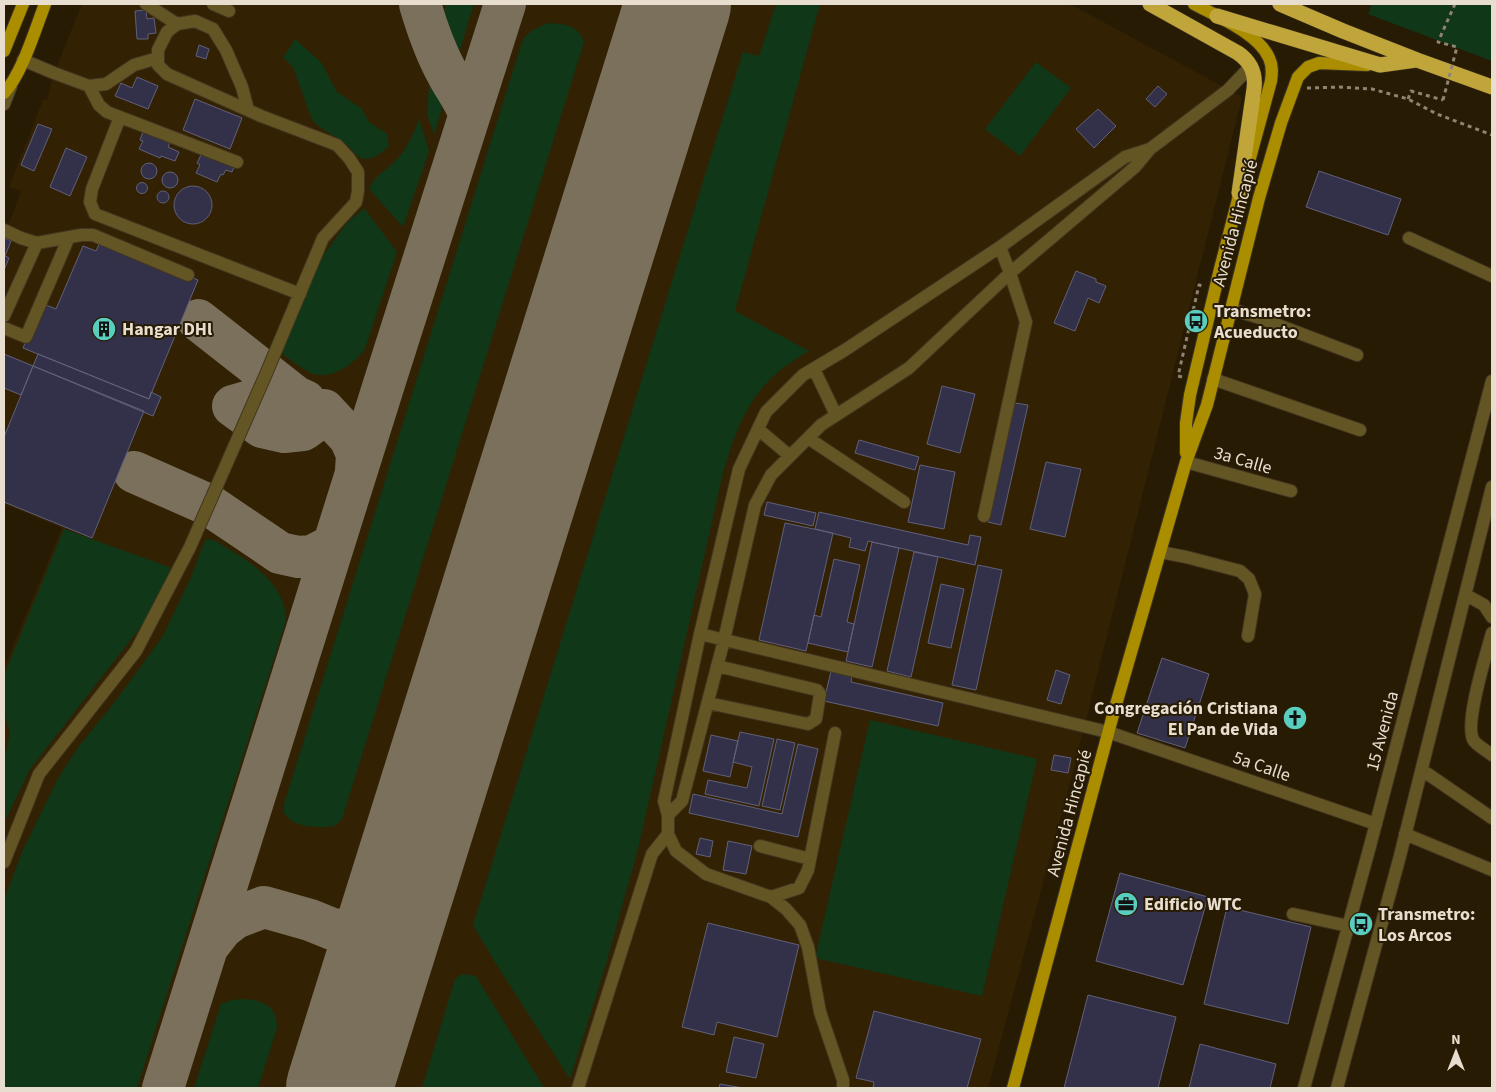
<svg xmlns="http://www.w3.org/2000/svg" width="1496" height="1092" viewBox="0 0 1496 1092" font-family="'Source Sans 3',sans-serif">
  <rect width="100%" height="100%" fill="#281b04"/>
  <path fill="#322203" d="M82 4H1070L1242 97 1075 764 988 1088H4V668L62 528 4 504V237L21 191 9 187 43 100H47L54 73Z"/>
  <path fill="#103718" d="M446 4H474L434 135 427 114 429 88 435 50Z
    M776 4H820L735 311 809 351C800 357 791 362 783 368 748 395 735 432 723 473L638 849 606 964 570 1079 493 959 473 925 743 52 759 56Z
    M1372 4H1492V61L1368 14Z
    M549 23C565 24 578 25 584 42L342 819C340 821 338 824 336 825 327 829 305 827 296 823 291 821 288 817 284 813V804L523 39C531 30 538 27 549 23Z
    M295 39 321 62 337 92 361 108 369 122 387 134 389 146C382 152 375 159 365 159 357 159 353 150 347 145 336 136 322 131 312 120L293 67 283 58Z
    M1036 62 1071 88 1020 156 985 129Z
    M419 119 429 151 403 227 369 189C374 175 389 169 398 158 408 147 414 133 419 119Z
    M364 208 397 252 365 349C354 364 331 381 311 373 301 368 291 360 281 353L320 260 346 224Z
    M64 529 169 567 172 571 143 624 30 769 4 823V761L10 733 4 712V675Z
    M212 539C243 558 286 579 286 621L137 1088H4V900L22 852 58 778 79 746 114 703 163 636 192 575 204 543 206 540Z
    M870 720 1037 759 982 996 815 958Z
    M462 974 476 976 544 1088H422L455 979Z
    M245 999C264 1001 277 1006 277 1028L258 1088H194L221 1004 232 1000Z"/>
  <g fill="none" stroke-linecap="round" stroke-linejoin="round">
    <path stroke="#7a705c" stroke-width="42" d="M420 4C427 28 435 51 447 73 454 87 465 100 469 114
      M198 320 296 397 305 401
      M296 397 274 394 233 406 262 427 284 432 303 430 314 422 324 410 350 438 357 454 356 470
      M134 472 209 505 280 553 298 557 312 556 333 545
      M334 929C356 932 371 933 391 923
      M208 946 222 928 235 918 264 907 310 920 347 935 356 940 368 950 377 966
      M163 1088 384 384 505 4"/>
    <path stroke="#7a705c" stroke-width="106" d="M339 1088 678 4"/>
  </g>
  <path fill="#333149" stroke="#61607a" d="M146 10 147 19 154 18 156 33 148 34V39H137L135 11Z
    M199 45 209 49 206 59 196 56Z
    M137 77 158 86 148 109 115 96 121 83 132 88Z
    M1158 86 1167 94 1155 107 1146 99Z
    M195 99 242 118 230 149 183 130Z
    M1098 109 1116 126 1094 148 1076 129Z
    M38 124 52 129 34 171 21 165Z
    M144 129 171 140 168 147 179 152 175 161 161 156 160 158 139 149 143 141 140 140Z
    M66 148 87 157 70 196 50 187Z
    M202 153 234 167 232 172 226 170 223 175 221 174 217 182 196 173 200 165 197 163Z
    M141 171a8 8 0 1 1 16 0a8 8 0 1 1-16 0Z
    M1319 171 1401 199 1388 235 1306 207Z
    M162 180a8 8 0 1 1 16 0a8 8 0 1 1-16 0Z
    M136.5 188a5.5 5.5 0 1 1 11 0a5.5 5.5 0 1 1-11 0Z
    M174 205a19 19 0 1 1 38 0a19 19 0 1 1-38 0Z
    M157 197a6 6 0 1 1 12 0a6 6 0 1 1-12 0Z
    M5 238 11 241 5 256 9 258 4 270V242Z
    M101 240 198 280 149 399 23 348 41 303 56 309 83 246 96 251Z
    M1076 271 1096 279V282L1106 286 1099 303 1088 298 1075 331 1054 323Z
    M4 354 33 366 21 395 4 388Z
    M38 354 149 399 151 392 161 397 153 416 33 366Z
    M33 366 144 411 92 538 4 502V437Z
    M942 386 975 394 960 453 927 444Z
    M1015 403 1028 405 1001 525 988 522Z
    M859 440 919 457 915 470 855 453Z
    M1046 462 1081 469 1065 537 1030 529Z
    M920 465 955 472 944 529 908 522Z
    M767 502 816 513 813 526 764 515Z
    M819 512 968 545 970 535 981 537 975 565 868 541 865 551 849 547 851 538 815 529Z
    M785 523 833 533 806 651 759 640Z
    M872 542 899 548 872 667 846 661Z
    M914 552 938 557 911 677 887 671Z
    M834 559 860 565 847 622 854 624 848 652 808 643 814 615 821 617Z
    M978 565 1002 570 976 690 952 685Z
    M941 584 964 589 951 648 928 643Z
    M1162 658 1209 674 1185 748 1137 733Z
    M1056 670 1070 675 1061 704 1047 700Z
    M831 671 852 676 851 682 943 703 938 726 824 701Z
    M740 732 774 739 759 806 705 794 708 780 747 788 752 767 733 762Z
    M711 735 738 741 730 777 703 771Z
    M777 739 795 743 780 810 762 806Z
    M798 744 818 749 798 837 689 813 693 794 782 814Z
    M1054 755 1071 758 1068 773 1051 770Z
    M700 838 713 841 710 857 696 854Z
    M728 841 752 846 746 874 723 870Z
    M1120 873 1208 897 1183 985 1096 961Z
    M1227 907 1311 927 1288 1024 1204 1004Z
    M708 923 799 945 777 1037 717 1022 714 1035 682 1027Z
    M1088 995 1176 1017 1158 1088H1064Z
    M874 1011 981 1039 967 1088H873L874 1082 856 1078Z
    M734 1037 764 1044 756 1078 726 1072Z
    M1200 1044 1276 1064 1270 1088H1189Z
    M720 1084 743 1088H719Z"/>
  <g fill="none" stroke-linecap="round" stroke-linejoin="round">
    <g stroke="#433621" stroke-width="14">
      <path id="minor" d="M146 4 177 24
        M213 4 229 11
        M23 60 54 73 89 86 106 84 134 65 158 58
        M89 86 99 105 107 112 237 162
        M4 104 11 86
        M120 117 92 189 90 202 95 214 300 294
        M4 230 21 238 37 243 81 235H93L188 275
        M1409 238 1492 276
        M1231 309 1257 317 1357 355
        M4 316 37 243
        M4 328 26 337 69 237
        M814 369 836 415
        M1213 379 1360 430
        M758 429 790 456
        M808 438 904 502
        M1186 462 1291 491
        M984 516 1026 322 1010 273 1000 247
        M1160 552 1186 557 1240 571 1249 579 1255 594 1248 636
        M1466 595 1484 605 1492 617
        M1492 633C1487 652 1463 726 1474 741 1478 746 1487 751 1492 755
        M700 634 1108 732 1376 824
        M708 703 808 724 816 719 820 694 817 690 717 666
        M1422 770 1492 818
        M668 815 682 801 724 640 755 505 771 475 821 425 909 368 1010 273 1135 167 1150 149 1228 90 1251 66
        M1405 834 1492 870
        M760 846 810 859
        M4 862 39 774 136 651 190 547 266 374 323 238 356 202 358 191V172L349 158 337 145 261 116 167 74 158 65V50L167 32 177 24 195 21 213 29 226 50 242 87 248 110
        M771 897 799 888 808 870 835 733
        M1293 914 1348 926
        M578 1088 652 854 668 834
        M843 1088V1080L820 1012 808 947 800 925 786 909 771 897 706 874 676 851 668 834V815L664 801 700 634 739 469 766 412 803 375 845 350 1000 247 1125 157 1150 149
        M1304 1088 1370 846 1492 381
        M1337 1088 1400 856 1492 487"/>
    </g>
    <g stroke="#433621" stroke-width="14">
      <path id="major" d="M1194 4C1217 16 1259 34 1269 58 1273 66 1272 74 1271 81L1250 158
        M4 51 23 4
        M4 93C22 74 35 30 45 4
        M1186 453V423L1190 395 1220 269 1242 184
        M1013 1088 1113 715 1186 462 1207 405 1259 198 1281 123 1298 77 1308 67 1319 63 1367 65"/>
    </g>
    <g stroke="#433621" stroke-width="16">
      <path id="highway" d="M1150 4 1238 53C1251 62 1256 73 1254 89L1239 193
        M1280 4 1343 31 1417 60 1492 87
        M1217 16 1380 65 1416 60"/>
    </g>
    <path stroke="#8f8472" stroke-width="3" stroke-dasharray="4 4" stroke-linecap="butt" d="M1455 4 1438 42 1457 47
      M1307 88 1340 87 1372 89 1408 99 1437 114 1492 135
      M1408 99 1411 91 1443 100
      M1182 377 1178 376 1199 285 1202 286"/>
    <use href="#minor" stroke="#635624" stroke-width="12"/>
    <use href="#major" stroke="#aa8e00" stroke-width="12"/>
    <use href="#highway" stroke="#c0a53b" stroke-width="15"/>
    <path stroke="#8f8472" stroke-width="3" stroke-dasharray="4 4" stroke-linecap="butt" d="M1443 100 1457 47"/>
  </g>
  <defs>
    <g id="bus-disc" transform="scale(1.25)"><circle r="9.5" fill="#59cebe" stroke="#281b04"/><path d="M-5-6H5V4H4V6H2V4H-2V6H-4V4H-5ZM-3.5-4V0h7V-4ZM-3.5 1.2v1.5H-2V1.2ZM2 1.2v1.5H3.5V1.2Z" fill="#111"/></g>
    <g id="building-disc" transform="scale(1.25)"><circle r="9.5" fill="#59cebe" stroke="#281b04"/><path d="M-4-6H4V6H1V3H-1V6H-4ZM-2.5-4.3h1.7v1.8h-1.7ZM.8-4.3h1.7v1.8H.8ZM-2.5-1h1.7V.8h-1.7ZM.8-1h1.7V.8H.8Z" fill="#111"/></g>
    <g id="church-disc" transform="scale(1.25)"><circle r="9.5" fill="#59cebe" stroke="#281b04"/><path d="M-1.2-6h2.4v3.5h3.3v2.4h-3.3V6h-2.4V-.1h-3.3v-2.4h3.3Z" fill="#111"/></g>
    <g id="office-disc" transform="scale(1.25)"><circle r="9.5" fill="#59cebe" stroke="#281b04"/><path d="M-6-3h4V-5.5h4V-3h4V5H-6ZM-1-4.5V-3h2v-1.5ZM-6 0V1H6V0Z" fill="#111"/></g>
  </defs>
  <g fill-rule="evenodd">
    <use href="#bus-disc" x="1196" y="321"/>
    <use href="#building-disc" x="104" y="329"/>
    <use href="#church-disc" x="1295" y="718"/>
    <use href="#office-disc" x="1126" y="904"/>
    <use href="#bus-disc" x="1361" y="924"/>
  </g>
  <g text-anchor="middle" stroke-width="4" stroke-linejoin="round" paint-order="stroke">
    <g font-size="18" fill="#e7ded0" stroke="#281b04">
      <text transform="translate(1235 223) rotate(-75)" y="6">Avenida Hincapié</text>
      <text transform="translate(1243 460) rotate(16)" y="6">3a Calle</text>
      <text transform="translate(1382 731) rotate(-75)" y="6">15 Avenida</text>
      <text transform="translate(1262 766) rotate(19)" y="6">5a Calle</text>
      <text transform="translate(1069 813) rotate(-75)" y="6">Avenida Hincapié</text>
    </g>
    <g font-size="18" font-weight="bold" fill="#e7ded0" stroke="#281b04" text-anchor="start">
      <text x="1214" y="317">Transmetro:<tspan x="1214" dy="21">Acueducto</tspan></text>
      <text x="122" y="335">Hangar DHl</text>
      <text x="1278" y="714" text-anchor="end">Congregación Cristiana<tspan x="1278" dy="21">El Pan de Vida</tspan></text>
      <text x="1144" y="910">Edificio WTC</text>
      <text x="1378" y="920">Transmetro:<tspan x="1378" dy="21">Los Arcos</tspan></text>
    </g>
  </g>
  <rect width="1496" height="1092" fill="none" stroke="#e7ded0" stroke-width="10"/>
  <g transform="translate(1456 1052)" stroke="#281b04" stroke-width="4" paint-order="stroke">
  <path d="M0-4L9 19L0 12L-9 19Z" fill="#e7ded0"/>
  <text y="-8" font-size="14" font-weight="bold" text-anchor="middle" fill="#e7ded0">N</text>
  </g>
</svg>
